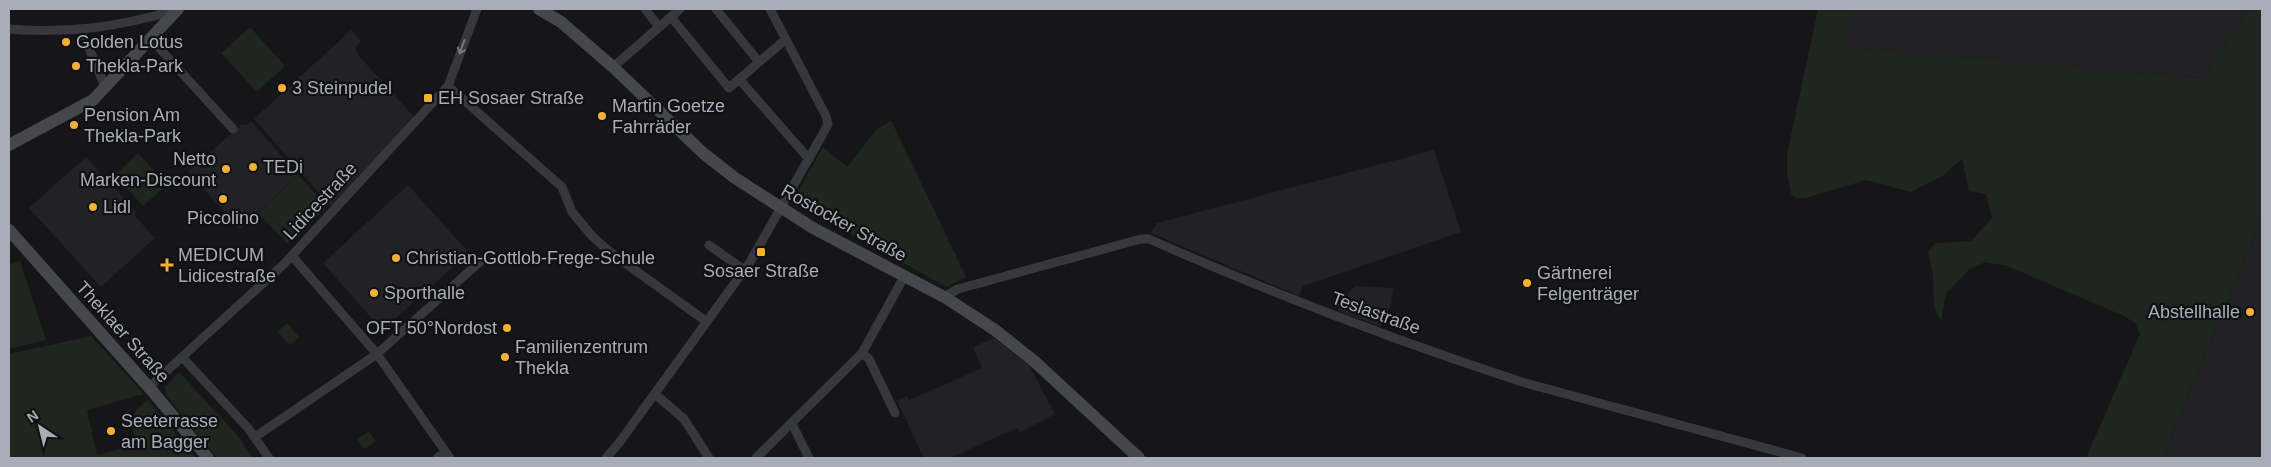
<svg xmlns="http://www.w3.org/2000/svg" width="2271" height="467" font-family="Arial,sans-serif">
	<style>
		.built { fill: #222225 }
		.green { fill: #1e261f }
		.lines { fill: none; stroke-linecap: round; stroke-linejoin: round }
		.minor { stroke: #37383d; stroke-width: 9 }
		.secondary { stroke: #45474d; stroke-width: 12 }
		.oneway { stroke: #757881 }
		.poi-dot { fill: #f2b134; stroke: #111113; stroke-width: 2 }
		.labels { text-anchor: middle; stroke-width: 4.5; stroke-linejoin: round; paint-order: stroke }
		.poi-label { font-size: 18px; fill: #a8adb8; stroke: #111113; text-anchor: start }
		.street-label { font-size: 18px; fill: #a8adb8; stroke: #111113 }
	</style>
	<rect width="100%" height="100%" fill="#161618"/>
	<path class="built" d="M1854,9H2250L2203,78L1841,46Z
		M351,30L361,41L356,47L358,55L417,120L334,210L254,119Z
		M251,121L298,175L240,229L188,172L241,125H246Z
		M1434,150L1461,232L1303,286L1299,296L1151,233L1157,223Z
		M86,157L136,212L134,215L155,238L101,287L29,208Z
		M408,185L469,253L382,330L323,263Z
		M2262,217V458H2162Z
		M1355,286L1393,288L1391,305L1381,327L1338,311L1343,299Z
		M994,338L1029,365L1055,414L1020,432L1017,428L950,458H924L897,401L907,396L909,400L982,368L973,347Z"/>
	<path class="green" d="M1818,9H1854L1842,46L2203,78L2250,9H2262V217L2162,458H2086L2140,334L2135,323L2124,316L2007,266L1985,262L1969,270L1946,293L1941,321L1934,307L1933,275L1928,251L1936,243L1971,241L1992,218L1986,194L1969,191L1962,159L1944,175L1911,192L1866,180L1806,198H1797L1791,194L1787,173V154Z
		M250,27L285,66L257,92L221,53Z
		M891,120L966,277L947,287L792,202L823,147L847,167L876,130Z
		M138,153L167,185L143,206L115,175Z
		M298,175L327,206L294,241L292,239L287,243L258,213Z
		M20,261L46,340L9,349V264Z
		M287,323L299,337L290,345L277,332Z
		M91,336L144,394L87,410L97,455L136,445C132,423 126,415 148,400L196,458H9V354Z
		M179,372L238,436L253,458H217L166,395L165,387Z
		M369,431L376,441L364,449L357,439Z"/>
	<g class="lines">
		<path class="minor" d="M645,9L659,27
			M716,9L759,62
			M671,17L729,88L786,39
			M9,29C69,34 118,27 176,10
			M82,31L103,82L108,86
			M151,39L233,129
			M613,67L680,9
			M739,79L809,159
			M448,86L562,187L572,212L592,236L610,252L707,322
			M709,245L744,270
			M292,256L377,354L450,458
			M946,298L949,294L958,289L1141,239H1149C1271,293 1396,341 1522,382L1802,458
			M862,353L869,359L895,413
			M182,357L248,428L269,458
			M149,387L284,264L448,86L477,9
			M655,394L684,419L709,458
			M792,424L809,458
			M255,437L377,354L483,259
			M437,458L446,452
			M606,458L619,443L750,262L825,130L828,124L826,116L770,9
			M756,458L862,353L904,277"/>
		<path class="secondary" d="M539,9L561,22L613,67L703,153L735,178L813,228L946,298L995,330L1034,361L1139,458
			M9,145L93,100L178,9
			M9,230L153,392L208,458"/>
	</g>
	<defs><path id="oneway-shaft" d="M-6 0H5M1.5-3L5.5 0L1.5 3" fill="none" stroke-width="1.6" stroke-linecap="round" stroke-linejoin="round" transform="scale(1.25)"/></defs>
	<use class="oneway" href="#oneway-shaft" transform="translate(462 47) rotate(110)"/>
	<g class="poi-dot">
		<circle cx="66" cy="42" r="5"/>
		<circle cx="76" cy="66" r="5"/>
		<circle cx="282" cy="88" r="5"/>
		<rect x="423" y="93" width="10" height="10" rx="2.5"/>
		<circle cx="602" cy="116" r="5"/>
		<circle cx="74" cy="125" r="5"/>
		<circle cx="253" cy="167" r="5"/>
		<circle cx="226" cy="169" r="5"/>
		<circle cx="223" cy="199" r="5"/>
		<circle cx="93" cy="207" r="5"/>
		<rect x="756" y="247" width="10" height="10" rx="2.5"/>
		<circle cx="396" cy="258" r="5"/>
		<path d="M164.5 257.5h5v5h5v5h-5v5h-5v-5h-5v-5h5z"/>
		<circle cx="1527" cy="283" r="5"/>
		<circle cx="374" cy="293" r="5"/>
		<circle cx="2250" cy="312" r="5"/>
		<circle cx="507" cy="328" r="5"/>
		<circle cx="505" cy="357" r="5"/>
		<circle cx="111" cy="431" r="5"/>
	</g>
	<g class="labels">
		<g class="poi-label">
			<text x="76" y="48">Golden Lotus</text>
			<text x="86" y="72">Thekla-Park</text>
			<text x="292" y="94">3 Steinpudel</text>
			<text x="438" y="104">EH Sosaer Straße</text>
			<text x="612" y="112">Martin Goetze<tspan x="612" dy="21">Fahrräder</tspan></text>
			<text x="84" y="121">Pension Am<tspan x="84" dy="21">Thekla-Park</tspan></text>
			<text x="216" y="165" text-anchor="end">Netto<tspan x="216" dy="21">Marken-Discount</tspan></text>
			<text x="263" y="173">TEDi</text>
			<text x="103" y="213">Lidl</text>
			<text x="223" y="224" text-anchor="middle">Piccolino</text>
			<text x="178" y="261">MEDICUM<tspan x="178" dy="21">Lidicestraße</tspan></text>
			<text x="406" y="264">Christian-Gottlob-Frege-Schule</text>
			<text x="761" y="277" text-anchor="middle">Sosaer Straße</text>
			<text x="1537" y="279">Gärtnerei<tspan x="1537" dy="21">Felgenträger</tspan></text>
			<text x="384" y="299">Sporthalle</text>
			<text x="2240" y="318" text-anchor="end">Abstellhalle</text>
			<text x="497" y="334" text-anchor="end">OFT 50°Nordost</text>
			<text x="515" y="353">Familienzentrum<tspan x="515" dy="21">Thekla</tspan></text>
			<text x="121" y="427">Seeterrasse<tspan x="121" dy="21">am Bagger</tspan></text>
		</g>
		<g class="street-label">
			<text transform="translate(320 201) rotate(-47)" y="6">Lidicestraße</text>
			<text transform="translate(844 223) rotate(29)" y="6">Rostocker Straße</text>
			<text transform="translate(1376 313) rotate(20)" y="6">Teslastraße</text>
			<text transform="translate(123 332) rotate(48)" y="6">Theklaer Straße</text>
		</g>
	</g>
	<rect width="2271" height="467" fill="none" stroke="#a8adb8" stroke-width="20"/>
	<g transform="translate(40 427) rotate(325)" stroke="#111113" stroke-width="4" paint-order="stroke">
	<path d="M0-4L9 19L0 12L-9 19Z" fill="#a8adb8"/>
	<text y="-8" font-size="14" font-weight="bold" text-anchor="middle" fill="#a8adb8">N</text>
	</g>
</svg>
